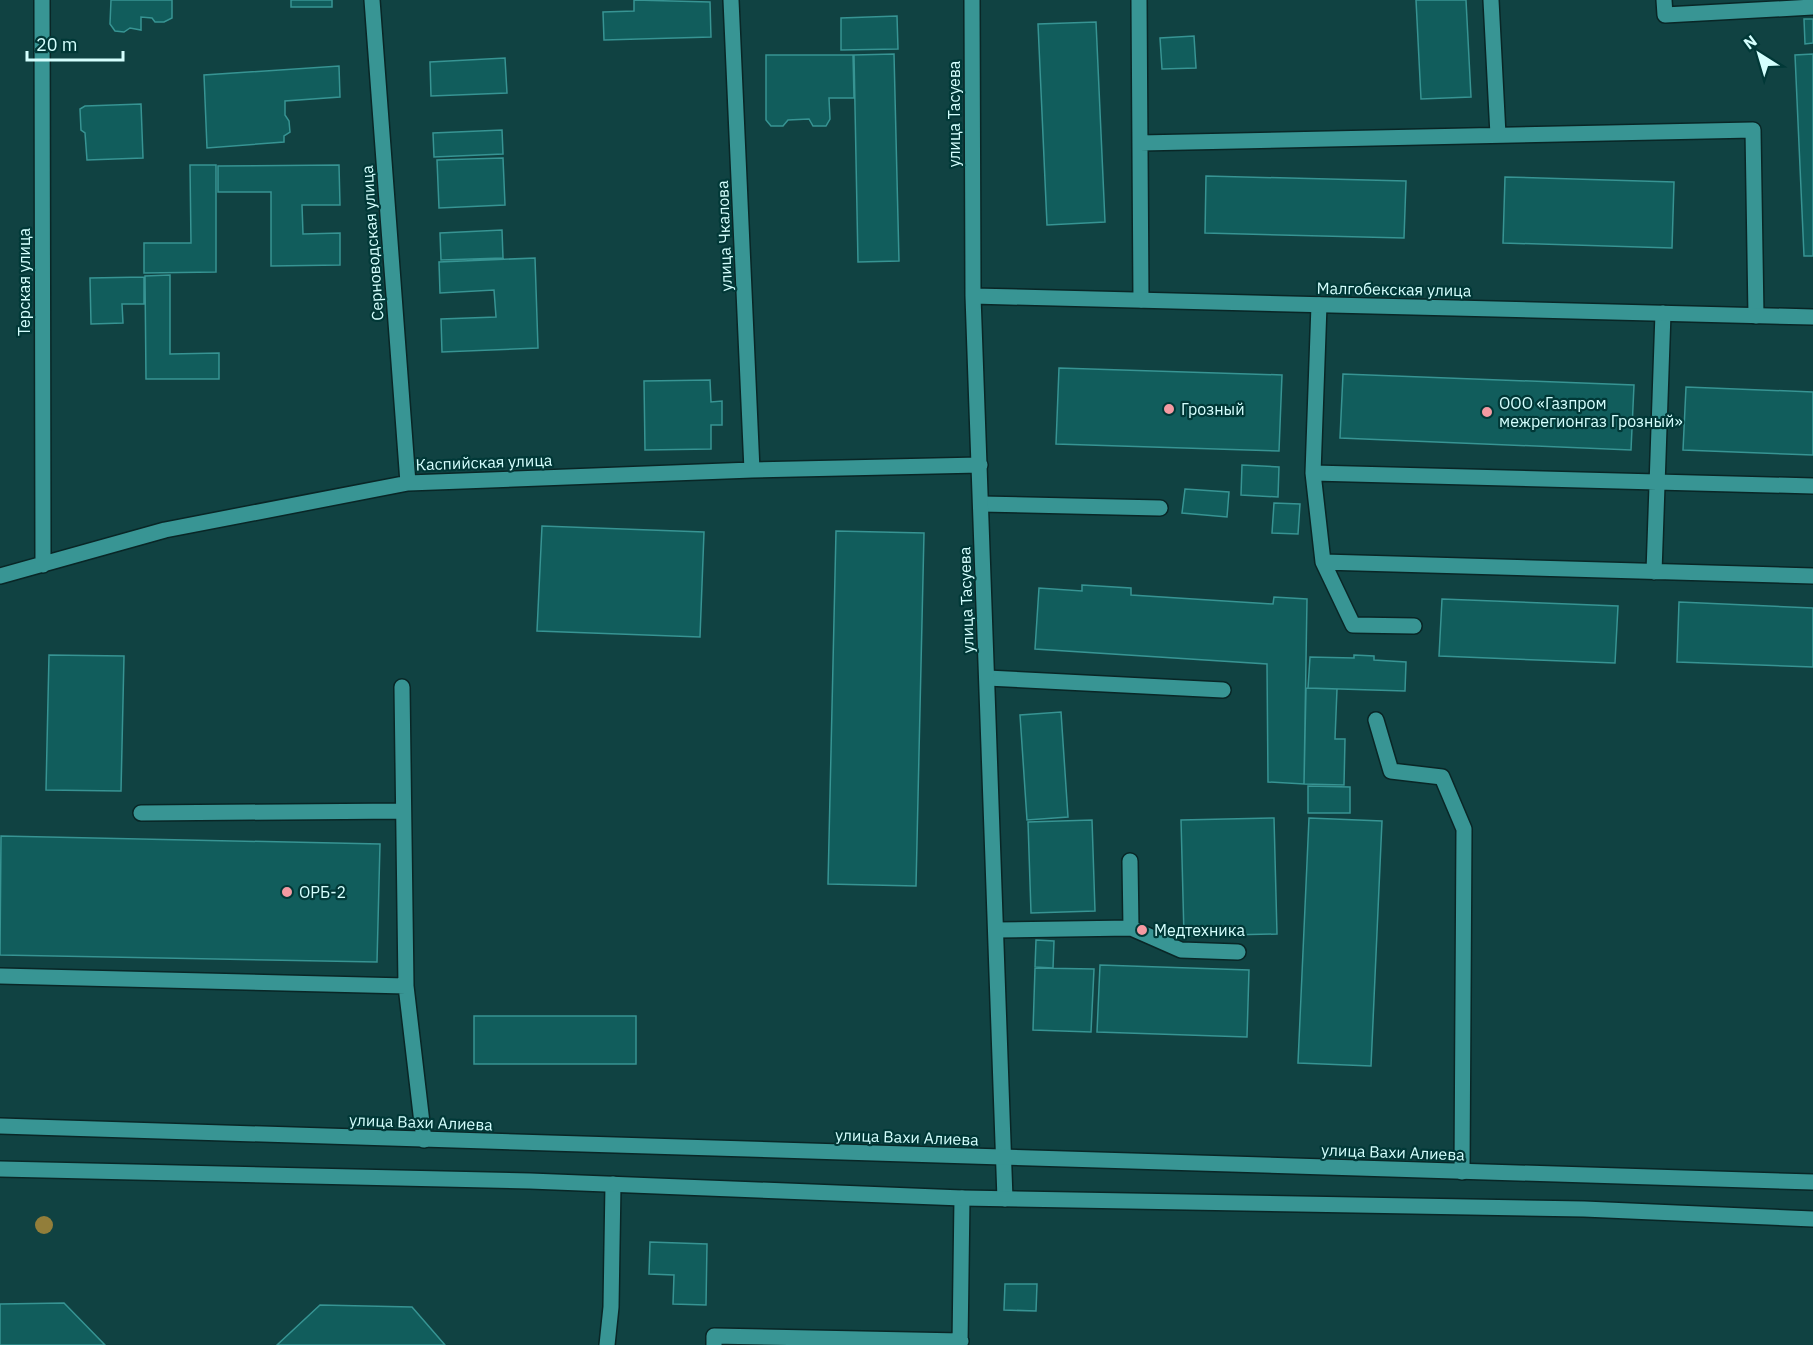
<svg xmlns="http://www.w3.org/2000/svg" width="1813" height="1345" font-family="'IBM Plex Sans',sans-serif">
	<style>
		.building { fill: #115d5c; stroke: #379493; stroke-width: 1.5 }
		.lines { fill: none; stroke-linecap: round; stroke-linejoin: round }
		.service-casing { stroke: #092626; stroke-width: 18 }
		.minor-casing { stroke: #092626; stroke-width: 18 }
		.secondary-casing { stroke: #092626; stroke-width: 18 }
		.service { stroke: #389594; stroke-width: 15 }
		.minor { stroke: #389594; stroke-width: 15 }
		.secondary { stroke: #389594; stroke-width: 15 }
		.tree { fill: #927e3a }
		.poi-dot { fill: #f49aa2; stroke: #013837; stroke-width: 2 }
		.labels { text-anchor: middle; stroke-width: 4.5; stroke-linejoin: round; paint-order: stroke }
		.street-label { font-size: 16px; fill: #d5fffe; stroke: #013837 }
		.poi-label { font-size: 16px; fill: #d5fffe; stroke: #013837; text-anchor: start }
	</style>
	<rect width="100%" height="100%" fill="#104242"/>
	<path class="building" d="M111,0H172V18L164,22H155L152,18L141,17V30L130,28L124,32L115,31L110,24Z
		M291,0H332V7H291Z
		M634,0L710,2L711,37L604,40L603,12L634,11Z
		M1416,0H1466L1471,97L1421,99Z
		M897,16L898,49L841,50V18Z
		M1804,19H1813V43L1805,44Z
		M1096,22L1105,222L1047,225L1038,24Z
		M1194,36L1196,68L1162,69L1160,38Z
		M894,54L899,261L858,262L854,55Z
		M1813,54V256H1804L1795,55Z
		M766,55H853L854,98H829L830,119L826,126H813L809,119L788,120L783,126H771L766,120Z
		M505,58L507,93L431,96L430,62Z
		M339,66L340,97L285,101V115L289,121L290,132L284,136V142L207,148L204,75Z
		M141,104L143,158L87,160L85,133L81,130L80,109L85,106Z
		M502,130L503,154L434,157L433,133Z
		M503,158L505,205L439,208L437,160Z
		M190,165H216V272L144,273V243H191Z
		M339,165L340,205H302L303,234L340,233V265L271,266V192H218V166Z
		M1206,176L1406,181L1404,238L1205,233Z
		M1505,177L1674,182L1672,248L1503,243Z
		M502,230L503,258L441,260L440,233Z
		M535,258L538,348L442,352L441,319L496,317L494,290L440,293L439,262Z
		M170,275V354L219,353V379H146L145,276Z
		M144,277V304H122L123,323L91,324L90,278Z
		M1059,368L1282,375L1279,451L1056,444Z
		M1343,374L1634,385L1631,450L1340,438Z
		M710,380L711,402L722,401V425H711V449L645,450L644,381Z
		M1686,387L1813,392V455L1683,450Z
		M1242,465L1279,467L1278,497L1241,495Z
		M1185,489L1229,492L1227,517L1182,513Z
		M1274,503L1300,504L1298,534L1272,533Z
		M542,526L704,532L700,637L537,631Z
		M836,531L924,533L916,886L828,884Z
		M1082,585L1131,588V595L1273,604L1274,597L1307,599L1304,784L1268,782L1267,664L1035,649L1039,588L1082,591Z
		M1442,599L1618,606L1615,663L1439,656Z
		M1679,602L1813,608V667L1677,662Z
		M49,655L124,656L121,791L46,790Z
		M1354,655L1374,656V660L1406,662L1405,691L1308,688L1310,657L1354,658Z
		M1306,688L1337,689L1335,739H1345L1344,785L1304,784Z
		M1061,712L1068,817L1027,820L1020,715Z
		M1308,786L1350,787V813H1308Z
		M1274,818L1277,934L1184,936L1181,820Z
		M1309,818L1382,821L1371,1066L1298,1063Z
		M1092,820L1095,911L1031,913L1028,822Z
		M1,836L380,844L377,962L0,955Z
		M1036,940L1054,941L1053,968L1035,967Z
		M1100,965L1249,970L1247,1037L1097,1032Z
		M1035,968L1094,969L1091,1032L1033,1030Z
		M474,1016H636V1064H474Z
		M650,1242L707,1244L706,1305L673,1304L674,1275L649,1274Z
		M1005,1284H1037L1036,1311L1004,1310Z
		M64,1303L105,1345H0V1304Z
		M320,1305L412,1307L445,1345H277Z"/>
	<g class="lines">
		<g class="service-casing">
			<path id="service" d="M1139,0L1141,300
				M1491,0L1498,135
				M1664,0L1665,15L1813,7
				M1140,143L1753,130L1756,316
				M1319,305L1313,473L1813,486
				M1313,473L1323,562L1353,625L1414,626
				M981,504L1160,508
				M1323,562L1813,576
				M1654,572L1663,313
				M987,678L1223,690
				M402,687L406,986L424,1140
				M1376,720L1391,771L1442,777L1464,829L1462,1172
				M141,813L403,811
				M1130,861L1131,928
				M996,930L1131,928L1181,950L1238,952
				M0,976L406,986
				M607,1345L611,1307L613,1184
				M714,1345V1336L961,1341
				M960,1345L962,1198"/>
		</g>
		<g class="minor-casing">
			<path id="minor" d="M42,0L43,565
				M372,0L408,483
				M731,0L752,470
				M972,0L973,296L1005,1199
				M973,296L1813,317
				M0,576L165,530L408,483L752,470L980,465"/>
		</g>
		<g class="secondary-casing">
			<path id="secondary" d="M0,1126L1813,1182
				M0,1169L530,1181L962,1198L1584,1209L1813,1219"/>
		</g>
		<use href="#service" class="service"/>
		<use href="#minor" class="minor"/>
		<use href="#secondary" class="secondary"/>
	</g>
	<circle class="tree" cx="44" cy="1225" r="9"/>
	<g class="poi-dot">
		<circle cx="1169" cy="409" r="6"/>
		<circle cx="1487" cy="412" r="6"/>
		<circle cx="287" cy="892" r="6"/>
		<circle cx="1142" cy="930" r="6"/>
	</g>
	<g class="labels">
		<g class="street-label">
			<text transform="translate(954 114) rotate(-90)" y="6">улица Тасуева</text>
			<text transform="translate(724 236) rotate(-92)" y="6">улица Чкалова</text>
			<text transform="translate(372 243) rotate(-94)" y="6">Серноводская улица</text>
			<text transform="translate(24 282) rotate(-90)" y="6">Терская улица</text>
			<text transform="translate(1394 289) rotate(1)" y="6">Малгобекская улица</text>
			<text transform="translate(484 462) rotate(-2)" y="6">Каспийская улица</text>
			<text transform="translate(966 600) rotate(-92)" y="6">улица Тасуева</text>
			<text transform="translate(421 1122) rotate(2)" y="6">улица Вахи Алиева</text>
			<text transform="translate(907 1137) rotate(2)" y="6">улица Вахи Алиева</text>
			<text transform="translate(1393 1152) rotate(2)" y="6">улица Вахи Алиева</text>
		</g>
		<g class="poi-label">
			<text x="1499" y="409">ООО «Газпром<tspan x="1499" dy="18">межрегионгаз Грозный»</tspan></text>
			<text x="1181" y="415">Грозный</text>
			<text x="299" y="898">ОРБ-2</text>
			<text x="1154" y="936">Медтехника</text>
		</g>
	</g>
	<g transform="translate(1759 54) rotate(323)" stroke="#013837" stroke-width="4.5" paint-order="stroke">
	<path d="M0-4.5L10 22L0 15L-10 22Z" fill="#d5fffe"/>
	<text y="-9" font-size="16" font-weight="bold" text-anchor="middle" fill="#d5fffe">N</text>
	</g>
	<path d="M27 51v9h96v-9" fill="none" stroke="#d5fffe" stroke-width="3"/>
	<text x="36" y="51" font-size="18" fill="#d5fffe" stroke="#013837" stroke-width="4.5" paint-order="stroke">20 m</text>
</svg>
